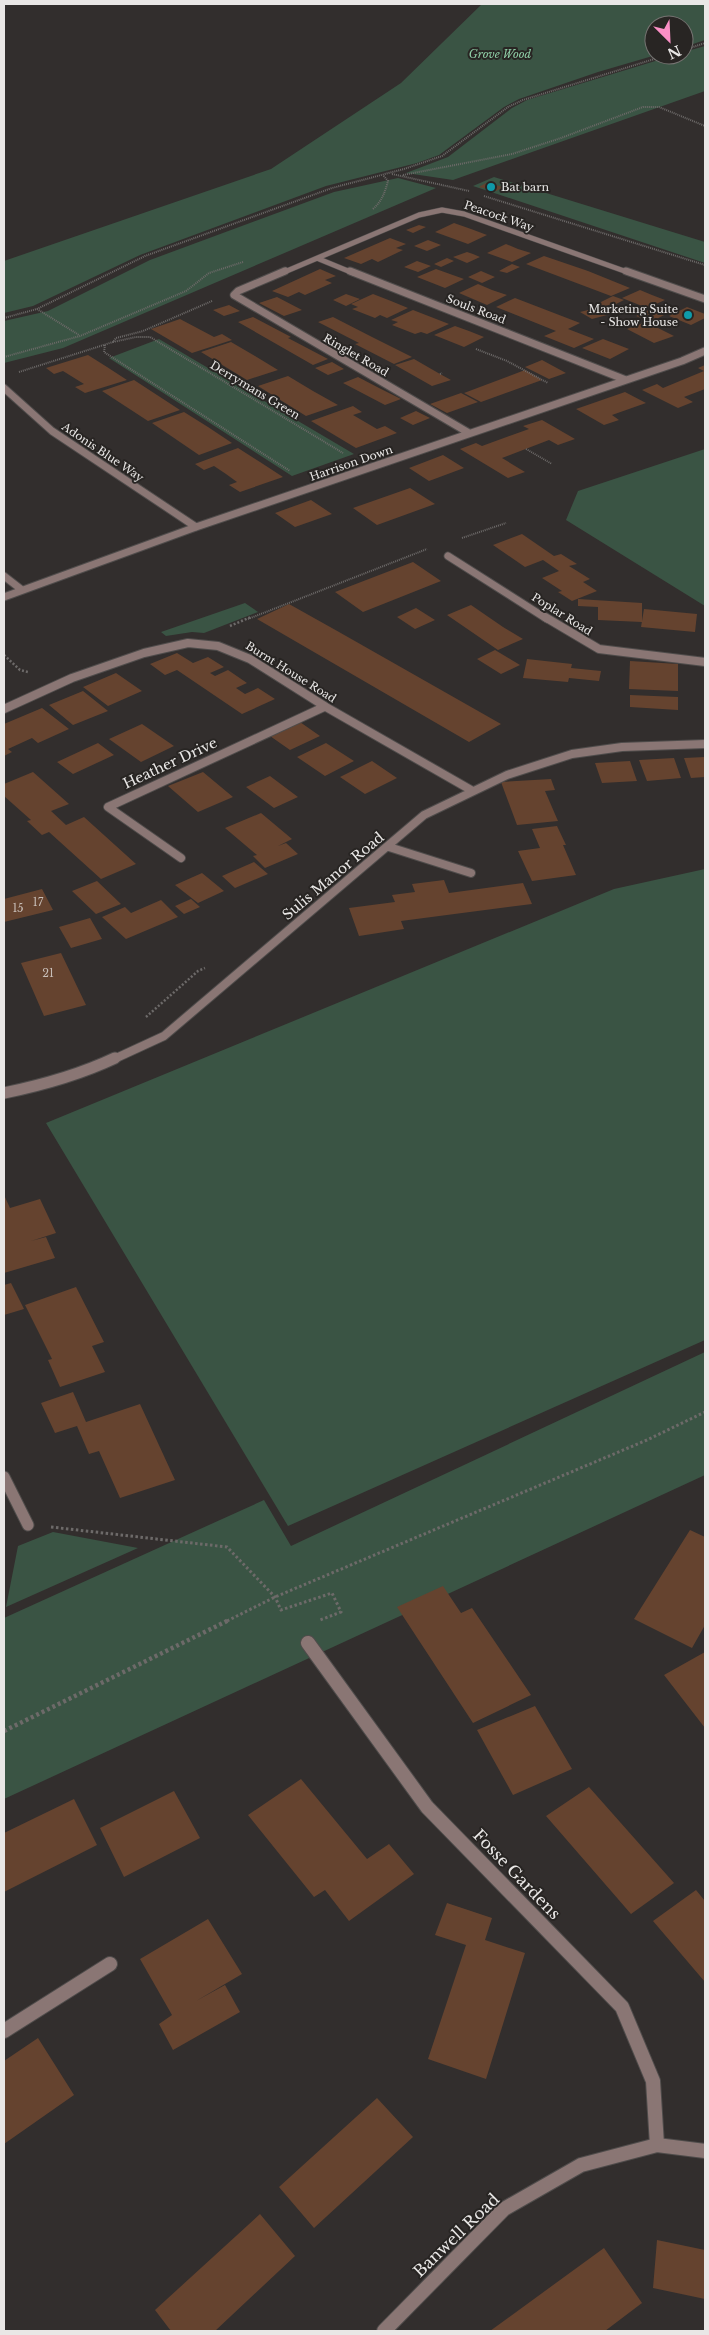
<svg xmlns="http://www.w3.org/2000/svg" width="709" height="2335" font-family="'Libre Baskerville',serif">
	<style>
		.green { fill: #3a5444 }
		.building { fill: #65432f }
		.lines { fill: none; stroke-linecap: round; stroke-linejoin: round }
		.street-far4-casing { stroke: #4f4c4b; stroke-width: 6 }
		.street-far3-casing { stroke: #4f4c4b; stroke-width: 9 }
		.street-far2-casing { stroke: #4f4c4b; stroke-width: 10 }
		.street-far1-casing { stroke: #4f4c4b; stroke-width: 13 }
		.street-casing { stroke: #4f4c4b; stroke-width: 16 }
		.path-far3 { stroke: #6d6a69; stroke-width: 2; stroke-dasharray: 1 1; stroke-linecap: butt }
		.path-far2 { stroke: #6d6a69; stroke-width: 2.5; stroke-dasharray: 2 2; stroke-linecap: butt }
		.path-far1 { stroke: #6d6a69; stroke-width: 3; stroke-dasharray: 2.5 2.5; stroke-linecap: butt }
		.path { stroke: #6d6a69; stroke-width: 4.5; stroke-dasharray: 3 3; stroke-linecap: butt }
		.street-far4 { stroke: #8a7674; stroke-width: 5 }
		.street-far3 { stroke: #8a7674; stroke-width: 7 }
		.street-far2 { stroke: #8a7674; stroke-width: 8 }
		.street-far1 { stroke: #8a7674; stroke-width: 11 }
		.street { stroke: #8a7674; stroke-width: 14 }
		.culture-dot { fill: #0f9aa8; stroke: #282523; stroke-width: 2 }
		.labels { text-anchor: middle; stroke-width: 4; stroke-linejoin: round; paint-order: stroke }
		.far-park-label { font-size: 11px; font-style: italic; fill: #90d0a8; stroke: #282523 }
		.far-poi-label { font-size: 11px; fill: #e9e7e6; stroke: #282523; text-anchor: start }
		.far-street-label { font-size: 11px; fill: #e9e7e6; stroke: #282523 }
		.number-label { font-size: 11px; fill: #c8beb8 }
		.street-label { font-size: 14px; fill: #e9e7e6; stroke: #282523 }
		.near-street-label { font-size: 16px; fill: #e9e7e6; stroke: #282523 }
	</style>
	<rect width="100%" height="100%" fill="#322e2d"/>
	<path class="green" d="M482,4H705V40L684,47V25H654V55H656L598,72L519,99L504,107L439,155L417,163L326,186L140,255L33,306L4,313V261L271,169L401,83Z
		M705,46V91L453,180L406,173L448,157L512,108L527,100L675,55H684V52Z
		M494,177L705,242V263L473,186Z
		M398,178L436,188L63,348L4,363V321L48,311L150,260L334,192Z
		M159,339L354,454L292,476L109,358Z
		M705,449V606L566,520L578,491Z
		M245,603L258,612L204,633L192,632L166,636L161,632Z
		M705,869V1340L288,1526L46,1123L614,889Z
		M705,1352V1475L4,1799V1618L264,1500L291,1546Z
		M53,1532L138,1548L6,1607L18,1546Z"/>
	<path class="building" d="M486,183L504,187L496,191L479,187Z
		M454,223L471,229L487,235L468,244L435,232Z
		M419,225L426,227L413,233L406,230Z
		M390,238L406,244L396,248L403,250L378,262L372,259L361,264L344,258Z
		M428,240L441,245L427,251L414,246Z
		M506,244L518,249L531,253L512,262L487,253Z
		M467,252L473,254L480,257L467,263L453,257Z
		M544,256L588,271L630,288L611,296L526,264Z
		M447,258L454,261L441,267L434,264Z
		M417,261L431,266L418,272L404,267Z
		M512,264L520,267L507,273L499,271Z
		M320,269L336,276L325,280L332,283L305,295L299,292L288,297L272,291Z
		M436,269L464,279L445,288L417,277Z
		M481,271L495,277L482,283L468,277Z
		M478,284L492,290L507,295L487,305L459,293Z
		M640,290L652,295L665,300L647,308L622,298Z
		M346,294L360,299L346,306L333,300Z
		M373,294L391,301L408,308L387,318L380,315L375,318L352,309L358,307L351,304Z
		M613,296L624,300L608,308L597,304Z
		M277,297L302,310L284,316L259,303Z
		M515,298L580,323L568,329L594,339L574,348L544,336L556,331L496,307Z
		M229,305L240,311L224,316L213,310Z
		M687,307L705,314V318L691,325L669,316Z
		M596,308L607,315L592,319L580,312Z
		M413,310L449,324L427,334L421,332L415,334L392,325L398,322L391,320Z
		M649,310L657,313L664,315L651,322L636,316Z
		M253,317L291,337L288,338L328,359L313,365L238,322Z
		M333,317L372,337L412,357L394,364L355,344L359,343L318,322Z
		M180,319L214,337L222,334L232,340L192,353L151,329Z
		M646,322L674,336L654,343L627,329Z
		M455,326L469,331L484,337L464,347L434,335Z
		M603,339L629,349L610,359L582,348Z
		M231,342L255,356L278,370L247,380L201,352Z
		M88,355L107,367L127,380L85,393L75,387L84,384L63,371L54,374L46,368Z
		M414,359L440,374L451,380L432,386L395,365Z
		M542,360L566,373L549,379L525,367Z
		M332,362L344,369L328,375L315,368Z
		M705,365V389L684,397L693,402L678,408L642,390L657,384L663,388L704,371L698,368Z
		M525,370L542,380L481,402L464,393Z
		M288,376L313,391L338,405L306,416L258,386Z
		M358,377L379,388L401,399L385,405L343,383Z
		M134,380L180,410L148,421L102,391Z
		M625,392L646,403L612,415L619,420L604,425L576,409Z
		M461,393L478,402L447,413L430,404Z
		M353,406L362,412L353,415L377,429L385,426L397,433L356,448L311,421Z
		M416,411L430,418L413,425L400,418Z
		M184,412L208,427L232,443L199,455L152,423Z
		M542,420L575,439L558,445L549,440L502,458L525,472L508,478L460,449L476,443L482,446L529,429L523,426Z
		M238,448L260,462L283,477L240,492L229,485L237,482L226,474L214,466L204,470L195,464Z
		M443,455L464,468L429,481L409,468Z
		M410,488L435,504L377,525L353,508Z
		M311,500L332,514L295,527L275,513Z
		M522,534L554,556L561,554L577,564L569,566L590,579L583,582L597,591L572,601L558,592L562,591L542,578L559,571L543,560L525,567L493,545Z
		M413,562L441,581L363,612L335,592Z
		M578,599L642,603V622L598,620V607L578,606Z
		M289,604L339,632L501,724L469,742L257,619Z
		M471,605L503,627L523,639L498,650L447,615Z
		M416,608L435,620L415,629L397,617Z
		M644,609L697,614L695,632L641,627Z
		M495,650L520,665L501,674L477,659Z
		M177,653L193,663L208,657L224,667L210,673L215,676L228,670L247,683L236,688L245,694L258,688L275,699L242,714L177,670L165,675L150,664Z
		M527,659L572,664L571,668L601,671L599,681L569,678L568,682L523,678Z
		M630,661L678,664V691L629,689Z
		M116,673L142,691L108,706L83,687Z
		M83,691L108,711L73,725L49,705Z
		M630,695L678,697V710L630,707Z
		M42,708L69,729L38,743L32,738L8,749L12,752L4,756V724Z
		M300,722L320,736L290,750L270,736Z
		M142,724L174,746L141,762L109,739Z
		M98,743L114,755L73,774L57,762Z
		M326,743L354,761L325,776L297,757Z
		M705,757V777L691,778L684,758Z
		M674,758L681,778L647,781L639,760Z
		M372,761L397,778L365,794L340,777Z
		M630,761L637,781L602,783L595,763Z
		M33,772L69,804L51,811L66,825L84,817L136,864L101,879L49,832L42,835L27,821L31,820L4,796V784Z
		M203,772L233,797L198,812L168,786Z
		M270,776L298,797L274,808L246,787Z
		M551,779L555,790L545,791L558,821L517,825L501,782Z
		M261,813L292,839L278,846L286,843L298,854L265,868L253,856L257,855L225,828Z
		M557,826L566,845H563L576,875L532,881L518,851L540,848L532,829Z
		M254,862L268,874L235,888L222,876Z
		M202,873L224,891L198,903L175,885Z
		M444,880L449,893L523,883L532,904L401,921L404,929L359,936L349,908L395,902L392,895L415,892L412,884Z
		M97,881L121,904L96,914L72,891Z
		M42,889L53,910L4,922V899Z
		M191,899L200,907L184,914L175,906Z
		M161,900L178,917L126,939L102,917L125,907L131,913Z
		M90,918L102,939L71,948L59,927Z
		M61,953L86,1005L44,1016L21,963Z
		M4,1195L10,1208L40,1199L56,1233L31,1241L46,1237L55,1258L4,1273Z
		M11,1283L24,1309L4,1315V1285Z
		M76,1287L104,1342L92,1346L105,1372L60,1387L48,1360L52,1359L25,1305Z
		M73,1392L86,1422L140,1404L175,1480L120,1498L99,1451L89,1454L77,1426L55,1433L41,1403Z
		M690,1530L705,1537V1625L692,1648L634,1619Z
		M443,1586L461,1613L472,1608L531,1695L473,1723L397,1607Z
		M705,1652V1728L664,1675Z
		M535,1706L572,1769L513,1795L477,1730Z
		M301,1779L367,1859L389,1844L414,1874L349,1921L325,1890L314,1897L248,1815Z
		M589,1787L674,1883L631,1914L546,1816Z
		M174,1791L200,1838L124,1877L100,1828Z
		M74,1799L97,1845L4,1892V1833Z
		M696,1890L705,1901V1982L653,1921Z
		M447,1903L492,1918L485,1940L525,1953L486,2079L428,2059L466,1945L435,1935Z
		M208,1919L242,1974L196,2001L225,1985L240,2012L173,2050L159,2024L172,2015L140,1959Z
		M38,2038L74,2095L4,2144V2061Z
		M377,2098L413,2137L314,2228L279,2187Z
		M260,2214L295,2256L215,2331H171L155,2310Z
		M657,2240L705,2250V2299L653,2288Z
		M604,2248L642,2303L605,2331H490Z"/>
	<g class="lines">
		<g class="street-far4-casing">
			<path id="street-far4" d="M319,259L353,273
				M282,273L419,215L442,210L464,214L630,273"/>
		</g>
		<g class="street-far3-casing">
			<path id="street-far3" d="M285,271L238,291L234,295L469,433
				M350,271L626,380
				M626,271L705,299
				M4,388L52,431L196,527
				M448,556L547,619
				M4,576L22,590
				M4,597L196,527L682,361L705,351"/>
		</g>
		<g class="street-far2-casing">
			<path id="street-far2" d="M545,617L599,649L705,662
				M4,709L72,678L144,653L188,643L218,646L250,659L326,707L471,790
				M389,847L471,873
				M181,858L108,807L324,707
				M112,1060L164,1036L424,815L507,775L572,754L622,747L705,744"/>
		</g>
		<g class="street-far1-casing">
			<path id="street-far1" d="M4,1093C43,1085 79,1075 115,1058
				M4,1477L28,1525"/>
		</g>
		<g class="street-casing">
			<path id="street" d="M308,1643L427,1807L622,2007L653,2081L657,2145
				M4,2031L110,1964
				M384,2331L504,2209L581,2165L657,2145L705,2151"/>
		</g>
		<path class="path-far3" d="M684,50L705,43
			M392,174L469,191
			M403,175L512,154L561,138L643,107H659L705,126
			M484,196L705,265
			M373,209C382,201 385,192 388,181L383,175
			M212,301L143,331L116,338L113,342L136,337H150L343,453
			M37,309L79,335
			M4,318L37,309L145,256L332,188L404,169L442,156L508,107L523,100L667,55
			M105,345L104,352L290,471
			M476,349L507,361L548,383
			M4,357L80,336L186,291L209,273L243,262
			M19,372L113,342
			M440,374L442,373
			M526,449L552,464
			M462,538L506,523
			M248,619L427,549"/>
		<path class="path-far2" d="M230,626L251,617
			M4,655L20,670L28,672
			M146,1017L198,971L205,968"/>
		<path class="path-far1" d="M51,1527L227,1547L275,1597L281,1610L332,1593L341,1612L320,1620
			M227,1621L275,1597L647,1440L705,1412"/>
		<path class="path" d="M4,1731L229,1620"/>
		<use href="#street-far4" class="street-far4"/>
		<use href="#street-far3" class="street-far3"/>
		<use href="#street-far2" class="street-far2"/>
		<use href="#street-far1" class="street-far1"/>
		<use href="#street" class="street"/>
	</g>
	<g class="culture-dot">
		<circle cx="491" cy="187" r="5"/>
		<circle cx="688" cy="315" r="5"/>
	</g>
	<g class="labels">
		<g class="far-park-label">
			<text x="500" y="58">Grove Wood</text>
		</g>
		<g class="far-poi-label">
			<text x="501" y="191">Bat barn</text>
			<text x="678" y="313" text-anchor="end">Marketing Suite<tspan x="678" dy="13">- Show House</tspan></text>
		</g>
		<g class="far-street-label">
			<text transform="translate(499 216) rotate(19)" y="4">Peacock Way</text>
			<text transform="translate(476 309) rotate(21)" y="4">Souls Road</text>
			<text transform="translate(356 355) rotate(30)" y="4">Ringlet Road</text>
			<text transform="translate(255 390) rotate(31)" y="4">Derrymans Green</text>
			<text transform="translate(103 452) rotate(34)" y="4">Adonis Blue Way</text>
			<text transform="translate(351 463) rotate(-19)" y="4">Harrison Down</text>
			<text transform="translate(562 614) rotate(32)" y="4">Poplar Road</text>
			<text transform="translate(291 672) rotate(32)" y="4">Burnt House Road</text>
		</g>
		<g class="number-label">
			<text x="38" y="906">17</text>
			<text x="18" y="912">15</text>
			<text x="48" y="977">21</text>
		</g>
		<g class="street-label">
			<text transform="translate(170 763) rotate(-25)" y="5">Heather Drive</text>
			<text transform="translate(333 876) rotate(-40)" y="5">Sulis Manor Road</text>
		</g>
		<g class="near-street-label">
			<text transform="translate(517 1874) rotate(46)" y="6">Fosse Gardens</text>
			<text transform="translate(456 2235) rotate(-44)" y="6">Banwell Road</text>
		</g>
	</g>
	<rect width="709" height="2335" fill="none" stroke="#e9e7e6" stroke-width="10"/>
	<g transform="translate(669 40) rotate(156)"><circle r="24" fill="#282523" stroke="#757371"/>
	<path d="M0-4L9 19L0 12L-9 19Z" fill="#fb8fc5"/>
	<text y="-8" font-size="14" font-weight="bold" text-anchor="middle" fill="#e9e7e6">N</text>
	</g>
</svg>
